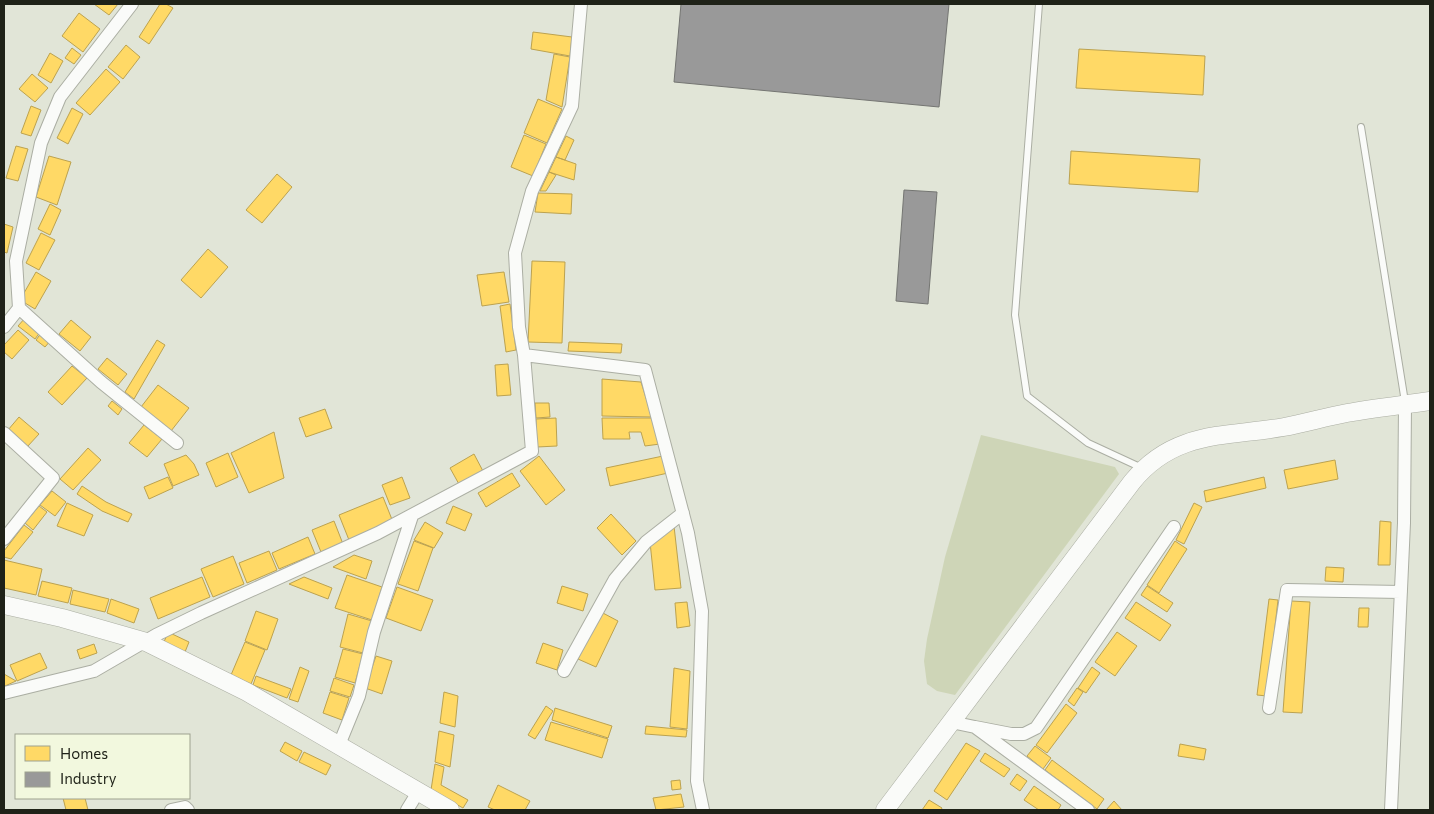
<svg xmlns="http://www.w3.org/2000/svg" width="1434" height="814" font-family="Commissioner,sans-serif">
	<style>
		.green { fill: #ced5b7 }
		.homes { fill: #ffd966; stroke: #bca24f }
		.industry { fill: #999; stroke: #747572 }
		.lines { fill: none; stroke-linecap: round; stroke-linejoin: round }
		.service-casing { stroke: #abaea3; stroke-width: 8 }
		.minor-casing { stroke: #abaea3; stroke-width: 14 }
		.secondary-casing { stroke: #abaea3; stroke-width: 19 }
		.service { stroke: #fafbf9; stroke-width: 6 }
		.minor { stroke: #fafbf9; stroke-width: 12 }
		.secondary { stroke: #fafbf9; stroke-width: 18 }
	</style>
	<rect width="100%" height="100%" fill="#e1e5d7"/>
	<path class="green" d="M981,435L1115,467L1119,474L955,695L937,691L927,684L924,661L927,639L945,557Z"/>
	<path class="homes" d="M94,4H118L109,15Z
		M160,4H166L173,8L149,44L139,37Z
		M79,13L100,29L83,52L62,36Z
		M533,32L572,37L570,56L531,49Z
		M126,45L140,57L123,79L108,67Z
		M72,48L81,55L74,64L65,58Z
		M1079,49L1205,56L1203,95L1076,88Z
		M50,53L63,61L51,83L38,75Z
		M554,54L570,57L562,107L546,100Z
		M106,69L120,82L90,115L76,103Z
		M32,74L48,88L35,102L19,89Z
		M538,99L562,109L547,143L524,133Z
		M31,106L41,110L31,136L21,133Z
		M72,108L83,114L68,144L57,138Z
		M524,135L546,144L533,176L511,167Z
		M566,136L574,140L565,160L556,157Z
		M16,146L28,149L18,181L6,178Z
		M1071,151L1200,159L1198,192L1069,184Z
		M49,156L71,162L57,205L36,197Z
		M556,157L576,164L574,180L549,172Z
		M549,172L556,175L546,191H540Z
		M277,174L292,187L262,223L246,210Z
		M538,193L572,194L571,214L535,212Z
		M50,204L61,210L50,235L38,229Z
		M4,224L13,227L7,253L4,252Z
		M41,233L55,240L39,270L26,263Z
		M208,249L228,267L201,298L181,280Z
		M532,261L565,262L562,343L528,342Z
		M36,272L51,281L35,309L20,300Z
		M504,272L509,302L482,306L477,275Z
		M510,304L516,350L506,352L500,306Z
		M25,318L41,331L35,339L18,326Z
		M71,320L91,337L80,351L59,334Z
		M18,330L29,340L12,359L4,352V345Z
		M42,332L51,340L45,347L36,340Z
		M157,340L165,345L134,399L125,392Z
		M569,342L622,344L621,353L568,351Z
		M107,358L127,374L118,385L98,369Z
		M508,364L511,395L497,396L495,365Z
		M72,366L87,378L62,405L48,392Z
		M602,379L641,382L652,417L602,416Z
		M158,385L189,408L171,431L141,407Z
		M112,401L122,409L118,415L108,406Z
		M535,403H549L550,417L536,418Z
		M325,409L332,428L306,437L299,418Z
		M19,417L39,434L27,447L8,430Z
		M556,418L557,446L537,447L536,419Z
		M602,418H653L660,444L645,446L641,432H629L630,439H603Z
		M144,425L162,439L147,457L129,443Z
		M274,432L284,478L249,493L231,453Z
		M88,448L101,460L73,490L60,479Z
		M228,453L238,477L216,487L206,463Z
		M474,454L484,473L460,486L450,468Z
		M186,455L194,464L199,475L173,486L164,464Z
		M539,456L565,490L546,505L520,471Z
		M663,456L668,473L610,486L606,468Z
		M1335,460L1338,479L1288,489L1284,470Z
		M512,473L520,486L486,507L478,493Z
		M168,477L173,488L149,499L144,487Z
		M402,477L410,498L390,505L382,485Z
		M1264,477L1266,488L1206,502L1204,491Z
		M82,486L106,502L132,514L128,522L102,511L77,494Z
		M52,491L66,502L55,516L40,505Z
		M383,497L393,522L349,540L339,515Z
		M67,503L93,515L84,536L57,526Z
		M1194,503L1202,507L1184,544L1176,540Z
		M39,506L47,512L33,530L25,523Z
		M453,506L472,514L465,531L446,523Z
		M611,514L636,541L622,555L597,528Z
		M334,521L343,544L321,552L312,530Z
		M1380,521L1391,522L1390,565H1378Z
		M425,522L443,533L434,548L414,540Z
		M24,525L33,532L11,559L4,557V551Z
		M674,526L681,588L655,590L650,542Z
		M308,537L315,554L279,569L272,553Z
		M414,541L433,548L418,591L398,584Z
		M1175,541L1187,549L1159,593L1147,585Z
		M269,551L277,570L247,583L239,563Z
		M354,555L372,561L366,579L333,567Z
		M233,556L244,584L213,597L201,569Z
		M4,560L42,569L36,595L4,588Z
		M1326,567L1344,568L1343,582L1325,581Z
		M347,575L382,587L372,620L335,608Z
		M202,577L210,597L158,619L150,598Z
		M304,577L332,588L328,599L289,584Z
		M42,581L72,588L68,603L38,596Z
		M562,586L588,594L583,611L557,603Z
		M1147,586L1173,603L1167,612L1141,595Z
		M397,587L433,600L421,631L386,618Z
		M73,590L109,599L105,612L70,604Z
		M111,599L139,609L134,623L107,613Z
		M1269,599L1278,600L1267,696L1257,695Z
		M1291,601L1310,602L1302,713L1283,712Z
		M687,602L690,626L677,628L675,603Z
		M1136,602L1171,625L1160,641L1125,618Z
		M1359,608H1369L1368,627H1358Z
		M256,611L278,619L267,650L245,641Z
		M601,612L618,621L596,667L578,659Z
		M348,614L372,621L363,653L340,647Z
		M168,632L189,642L185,652L164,642Z
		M1117,632L1137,646L1115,676L1095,662Z
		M245,642L265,650L251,684L231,675Z
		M543,643L563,650L557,670L536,663Z
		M94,644L97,653L80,659L77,650Z
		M343,649L363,654L355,683L335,677Z
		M40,653L47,668L17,681L10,665Z
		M376,656L392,661L382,694L365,688Z
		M300,667L309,671L298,702L289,699Z
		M1092,667L1100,673L1086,693L1078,688Z
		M674,668L690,671L687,729L670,727Z
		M4,674L16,681L5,686L4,685Z
		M256,676L291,689L287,698L253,685Z
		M334,678L354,685L350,697L330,691Z
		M1077,688L1083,692L1074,706L1068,701Z
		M330,692L349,698L342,720L323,713Z
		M444,692L458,696L455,727L440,723Z
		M1066,704L1077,713L1047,753L1036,745Z
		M546,706L553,711L535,739L528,735Z
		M555,708L612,726L608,738L552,720Z
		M551,722L608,739L602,758L545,740Z
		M646,726L687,730L686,737L645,734Z
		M439,731L454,735L450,767L435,762Z
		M285,742L302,751L297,761L280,751Z
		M966,743L980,751L947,800L934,791Z
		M1180,744L1206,749L1204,760L1178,756Z
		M1035,746L1051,758L1043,769L1027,756Z
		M304,752L331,765L326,775L299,762Z
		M985,753L1010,769L1004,777L980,761Z
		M1052,760L1104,799L1097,809L1045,770Z
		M435,764L444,767L441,785L468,800L463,808L431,790Z
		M1017,774L1027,781L1020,791L1010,784Z
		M680,780L681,789L672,790L671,781Z
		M498,785L530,801L525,810H495L488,807Z
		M1034,786L1061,805L1058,810H1039L1024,800Z
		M681,794L684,807L656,810L653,798Z
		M63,798H85L88,810H66Z
		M929,800L942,808L941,810H922Z
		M1114,801L1122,810H1106Z"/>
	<path class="industry" d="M681,4H949L939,107L674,82Z
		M904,190L937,192L928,304L896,301Z"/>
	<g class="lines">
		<g class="service-casing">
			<path id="service" d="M1039,4L1015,315L1027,396L1088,443L1142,468
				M1361,127L1405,402"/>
		</g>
		<g class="minor-casing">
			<path id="minor" d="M19,308L101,382L177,443
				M4,327L19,308L16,261L41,143L60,97L132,4
				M524,355L645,370L688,533L702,611L697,781L703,810
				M4,433L53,478L4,539
				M564,671L615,579L646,542L683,513
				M4,693L94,671L156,635L201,613L378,533L532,451L524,355L519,327L515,253L532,191L572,106L581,4
				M1269,708L1287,590L1401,592
				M951,722L975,727L1088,810
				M975,727L1011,734H1024L1036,728L1174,527
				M339,745L359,696L374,632L412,516
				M171,810L185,807L188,810
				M407,810L418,792
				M1391,810L1404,523L1405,405"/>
		</g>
		<g class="secondary-casing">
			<path id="secondary" d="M4,605L62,618L146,642L247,692L450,810
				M885,810L1132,482C1174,430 1226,437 1284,427C1305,423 1326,417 1347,413C1375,408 1403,405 1430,401"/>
		</g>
		<use href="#service" class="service"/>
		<use href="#minor" class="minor"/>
		<use href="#secondary" class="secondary"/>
	</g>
	<rect width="1434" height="814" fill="none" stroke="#1f2218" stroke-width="10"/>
	<rect x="15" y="734" width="175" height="65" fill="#f2f8de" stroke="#9ea28f"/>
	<rect x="25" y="746" width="25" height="15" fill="#ffd966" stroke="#9ea28f"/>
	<text x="60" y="759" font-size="15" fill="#1f2218">Homes</text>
	<rect x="25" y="772" width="25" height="15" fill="#999999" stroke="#9ea28f"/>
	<text x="60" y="784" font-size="15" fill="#1f2218">Industry</text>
</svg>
